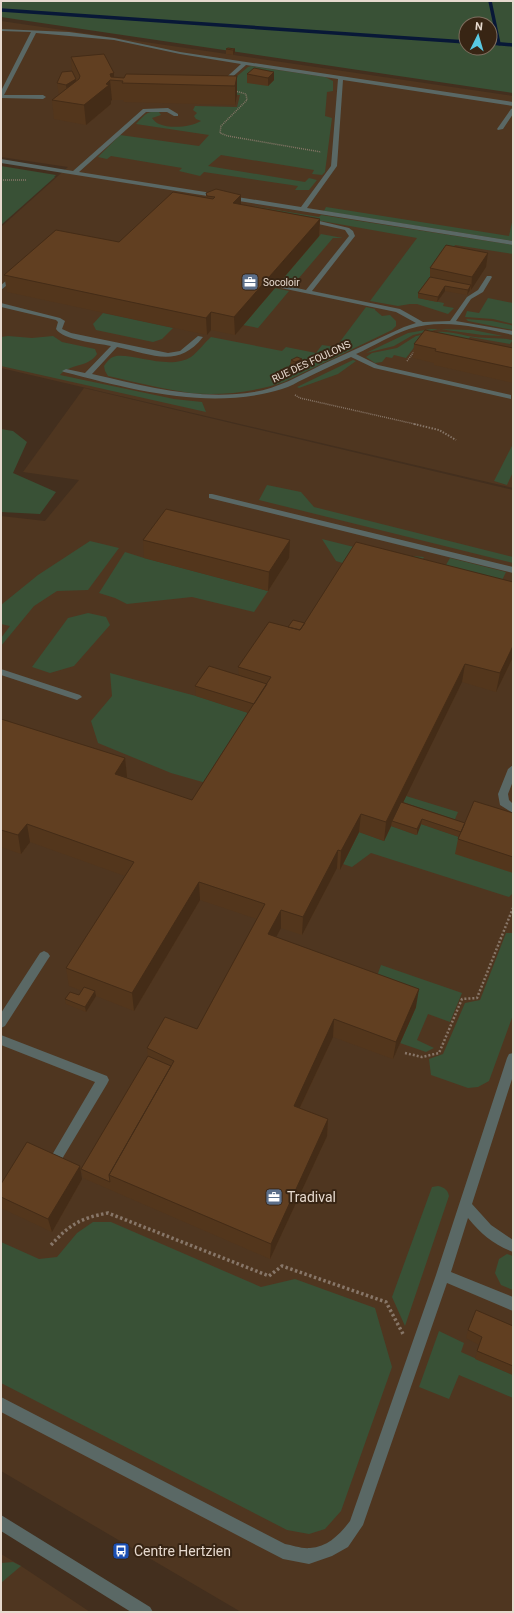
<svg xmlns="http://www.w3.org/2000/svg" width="514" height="1613" font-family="Roboto,sans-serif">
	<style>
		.built { fill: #4f3620 }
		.green { fill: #395136; fill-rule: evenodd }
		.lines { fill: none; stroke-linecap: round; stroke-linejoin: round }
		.stream { stroke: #081837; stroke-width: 3.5 }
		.path-far3 { stroke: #877668; stroke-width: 1.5; stroke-dasharray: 1 1; stroke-linecap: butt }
		.path-far2 { stroke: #877668; stroke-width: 2; stroke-dasharray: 1.5 1.5; stroke-linecap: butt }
		.path-far1 { stroke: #877668; stroke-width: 2.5; stroke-dasharray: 2 2; stroke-linecap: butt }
		.path { stroke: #877668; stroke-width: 3.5; stroke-dasharray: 2.5 2.5; stroke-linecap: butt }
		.minor { fill: #5a6865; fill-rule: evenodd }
		.wall { fill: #53361c }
		.shaded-wall { fill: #442c17 }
		.building { fill: #613f21; stroke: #442c17 }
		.labels { text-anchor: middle; stroke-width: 4; stroke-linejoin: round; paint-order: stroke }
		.far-poi-label { font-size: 10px; fill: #e6d9ce; stroke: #382514; text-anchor: start }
		.far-street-label { font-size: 10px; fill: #e6d9ce; stroke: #382514 }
		.near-poi-label { font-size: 14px; fill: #e6d9ce; stroke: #382514; text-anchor: start }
	</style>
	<rect width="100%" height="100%" fill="#432f1e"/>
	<path class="built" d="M1,21L513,96V488L1,368V227L68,167L1,157Z
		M84,388L513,490V1612H241L1,1471V516L45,521L79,480L23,472Z
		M1,1554L21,1566L90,1612H1Z"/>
	<path class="green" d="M1,1H513V93L1,17ZM466,24H490V48H466Z
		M251,66L325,77L333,81V91L327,92L325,116L332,118L325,172L322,175L312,174L314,170L221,155L208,166L305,182L309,178L317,180L309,190H295L298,186L204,172L200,176L179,171L182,168L111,156L107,159L98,157L120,135L199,146L209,135L136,124C144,116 147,110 159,112L161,115L152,118C154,120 156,123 159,124C171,129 191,127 201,121L196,119L194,116L197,113L193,110L195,106L237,107L240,95L221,94L223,88L248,67Z
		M1,166L56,175L54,177H55L1,225Z
		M252,206L319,217L321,215L513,245V254L455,245L418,298L444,303L443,306L454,308L448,314L417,304H410L398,306L370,301L417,238L260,210H249Z
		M326,207L509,236L513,218V241L324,211Z
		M321,234L343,238H333L293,285L280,282Z
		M275,288L289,291L258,328L243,325Z
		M488,298L513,303V324L493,319L465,317L467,311L479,313Z
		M366,307L375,309V310L382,316L390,315L396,321V326L392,330L284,382C254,392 221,396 190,393C163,389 135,382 108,376L105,371L104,366C106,363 108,360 111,358C125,349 167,372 191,357C198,352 204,343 211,337L282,351L286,347L316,353L322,345L336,347Z
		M103,313L173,328L162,339L153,342L96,330L93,324Z
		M466,319L492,321L511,325L513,326V330L468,321Z
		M431,329L473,330L503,336L482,335L439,329L413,335L394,346L366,353L408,333Z
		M437,332C448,331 458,334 468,336C483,339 498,337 513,340L510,344L470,337L462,349L419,341L406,358L394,355L392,358L386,357L382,362L375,363L366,357L372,353L397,348L416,336Z
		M8,336L32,338L53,336L62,342L95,349L97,354C88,368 70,363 60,375L174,399L202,402L206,412L1,366V337Z
		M353,360L356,361L338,374L299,388L297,387Z
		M1,429L13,431L27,442L13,473L56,492L40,514L1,512Z
		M513,444V472L507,485L494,481Z
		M267,485L301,492L314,507L513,557V563L259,500Z
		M322,539L378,553L424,557L414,576L352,566L336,561Z
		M90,541L119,548L88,590L57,591L34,606L1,646V638L10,626L1,624V605L38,575Z
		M125,552L144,558L268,591L254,612L192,597L127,604L115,598L99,593Z
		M450,558L506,572L494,597L436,582Z
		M88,613L106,617L110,625L74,666L50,673L32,667L68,618Z
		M110,673L196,696L258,716L213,785L171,773L98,743L91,721L112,696Z
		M406,796L458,812L453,824L401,807Z
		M421,824L462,838L513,873V893L509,897L371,853L352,867L343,864L359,832L384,841L391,826L416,835Z
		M506,933H513V1015L489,1081L478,1087L468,1088L431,1075L429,1059L443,1054L465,1003L480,1000Z
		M381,965L462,993L450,1022L428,1014L417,1040L434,1048L426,1052L400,1043L416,1007L372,990Z
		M438,1186C444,1187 448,1190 449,1196L405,1326L392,1297L432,1187Z
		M93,1222H111L261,1287L295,1279L375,1308L392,1367L341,1511L325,1529L309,1534L287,1530L1,1383V1242L39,1259L57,1257L77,1233Z
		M507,1254L513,1256V1290L501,1285L495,1273L499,1259Z
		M439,1331L464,1343L461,1352L513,1375V1398L459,1375L449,1399L419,1387Z
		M13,1562L21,1566L1,1583V1563Z"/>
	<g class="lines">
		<path class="stream" d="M490,1L499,44
			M1,10L466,42
			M490,43L513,45"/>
		<path class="path-far3" d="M235,91L246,94L247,100L221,126L220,133L228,136L321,152
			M1,180H26
			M407,361L416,349
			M295,395L300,398L419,425"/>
		<path class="path-far2" d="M414,424L439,430L456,440"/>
		<path class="path-far1" d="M405,1053L422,1057L439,1053L462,999L477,998L513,908"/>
		<path class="path" d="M51,1245C70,1224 81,1218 108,1213L269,1276L282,1266L386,1302L403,1334"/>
		<path class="minor" d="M1,29L69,32L114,38L180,52L513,102V106L343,80L337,166L307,208L513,241V245L1,163V159L73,171L143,109L168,108L178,114V116H174L167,112H146L79,172L301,207L331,166L338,79L246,65L221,87L218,85L219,84L241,64L180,54L114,40L36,33L4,95H43L46,97L43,99L1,98V91L31,32L1,31Z
			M513,108V114L503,129L498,130L497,129L511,109Z
			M307,218L349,228L353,231L355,236L312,291L400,309L423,322L450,321L467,297L478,290L487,276H491L492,277L483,292L471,299L456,321L513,331V335C480,328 443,318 409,329C391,335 374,346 356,354L378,365L511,395V399L374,368L351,357C335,364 320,371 304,379C297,382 290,387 282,389C210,411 134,390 64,372L62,371L66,369L85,373L111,346C97,343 63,340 56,329L58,322L56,320L1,307V303L60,318L65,321L62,329L71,333L168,353L180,351L198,336L203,337C178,369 151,354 117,347L92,374C145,386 199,401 254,392C278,388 299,376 321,365C349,352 376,340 404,327L416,323L396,312L281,288V286L283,285L306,290L349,236L345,230L305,221V219Z
			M13,275L18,276L1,290V285Z
			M209,494H212L513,567V573L209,498Z
			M1,669L80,695L82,697L77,700L1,675Z
			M513,765V781L508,794L509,800L513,804V813L500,805L498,794L508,769Z
			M44,951L48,953L50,956L48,959L5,1026L1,1028V1013L40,953Z
			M1,1035L107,1076L109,1080L107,1084L62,1159L58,1161L54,1159L52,1155L95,1082L1,1045Z
			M513,1053V1076L472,1204L491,1225L513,1240V1252C494,1245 481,1234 468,1218L451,1272L513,1297V1311L447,1283L363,1525L348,1547L332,1556L309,1564L283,1559L1,1412V1397L285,1544C292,1545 302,1549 310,1548C328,1547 340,1534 350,1521L436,1275L507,1058L509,1054Z
			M1,1515L150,1607L153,1612H131L1,1531Z"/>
	</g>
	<path class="wall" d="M226,49H235V53L233,55L226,54Z
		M71,57L114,73V77L237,76V95L235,105L124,102L123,100H112L111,101V104L86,125L54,119L52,100L59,95L57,83L72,71Z
		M274,72V80L268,86L247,83V74Z
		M206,193L241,195V204L320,219L319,236L235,335L211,330L207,335L7,292L4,275L119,242L206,198Z
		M488,253L486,267L467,295L445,291L437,302L418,298V293L430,277V268Z
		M414,344L513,348V383L434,365V363L413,358Z
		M302,359L301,364L295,367L290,365L291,360Z
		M143,540H290L289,558L268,591L144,558Z
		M513,582V657L496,692L462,682L403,802L465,823L513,813V873L455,854L458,839L459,837L421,824L417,835L391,826L384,841L359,832L340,870L337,868L302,935L281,928L276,937L416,1007L393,1059L333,1037L300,1108L328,1119L327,1136L270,1259L83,1178L81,1169L148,1056L147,1048L197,1029L257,919L200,900L134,1011L96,996L86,1012L66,1004L65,999L79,995L82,991L69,986L66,968L125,876L30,842L21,854L1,847V719L125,758L127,777V778L192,800L248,713L196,696L195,686L239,675L238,667L288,627Z
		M82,1179L52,1232L1,1208V1184Z
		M513,1322V1375L475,1359L479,1345L466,1338L468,1330L512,1326Z"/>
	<path class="shaded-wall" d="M235,49V53L233,55V50Z
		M274,72V80L268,86V78Z
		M114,73V80H110L112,100L111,101V104L86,125L84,105L106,84L110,74Z
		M237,76V95L235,105V86Z
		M76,79L77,98L68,102L66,85Z
		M241,195V212L233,203Z
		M320,219L319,236L235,335L234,317Z
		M488,253L486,267L471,290L472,277Z
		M471,285L470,290L467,295L468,290Z
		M445,286V291L437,302L438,297Z
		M211,312V330L207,335L206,318Z
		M302,359L301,364L295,367V362Z
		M290,540L289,558L268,591L269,572Z
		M513,646V657L496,692L500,673Z
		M465,664L462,682L394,821H392L391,826L384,841L386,822Z
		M125,758L127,777L117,793L115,774Z
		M361,814L359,832L340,870L341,851Z
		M422,819L421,824L417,835V829Z
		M27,824L30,842L21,854L18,835Z
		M338,850L337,868L302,935L303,917Z
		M199,882L200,900L134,1011L132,993Z
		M281,910V928L268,952V934Z
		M419,989L416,1007L393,1059L396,1042Z
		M95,991L96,996L86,1012L85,1007Z
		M334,1019L333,1037L293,1122L294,1106Z
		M328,1119L327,1136L270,1259L271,1244Z
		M80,1166L82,1179L52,1232L48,1219Z"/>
	<path class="building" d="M228,48L235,49L233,50L226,49Z
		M104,54L114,73L110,74L111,77L124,78L126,74L237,76L235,86L122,83L123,81L110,80L106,84L109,85L84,105L52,100L79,79L80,76L71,57Z
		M254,68L274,72L268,78L247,74Z
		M72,71L76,79L66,85L57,83L62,72Z
		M216,189L241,195L233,203L320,219L234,317L211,312L206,318L4,275L56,230L119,242L173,192L213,199L215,197L207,196L206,193Z
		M446,245L488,253L472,277L430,268Z
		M430,277L471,285L468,290L445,286L438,297L418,293Z
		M425,330L513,348V368L435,351L436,349L414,344Z
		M297,357L302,359L295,362L291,360Z
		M166,509L290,540L269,572L143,540Z
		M356,542L513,582V646L500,673L465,664L386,822L361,814L341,851L338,850L303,917L281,910L268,934L419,989L396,1042L334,1019L294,1106L328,1119L271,1244L109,1175L174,1061L147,1048L165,1017L197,1029L265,904L199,882L132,993L66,968L134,862L27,824L18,835L1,830V719L125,758L115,774L192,800L271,677L238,667L269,622L300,630Z
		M293,620L305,623L300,630L288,627Z
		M209,666L267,684L254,704L195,686Z
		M474,801L513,813V857L458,839Z
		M401,802L465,823L461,832L422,819L417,829L392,821Z
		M84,987L95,991L85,1007L65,999L70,992L79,995Z
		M148,1056L171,1066L109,1175L110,1182L81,1169Z
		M27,1142L80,1166L48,1219L1,1197V1184Z
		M476,1310L513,1326V1366L477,1351L482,1337L468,1330Z"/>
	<defs>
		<g id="office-square" transform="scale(0.9)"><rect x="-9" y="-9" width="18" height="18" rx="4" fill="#5c6f8a" stroke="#382514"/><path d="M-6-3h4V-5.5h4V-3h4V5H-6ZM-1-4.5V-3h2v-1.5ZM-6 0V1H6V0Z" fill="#fff"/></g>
		<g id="bus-square" transform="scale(0.9)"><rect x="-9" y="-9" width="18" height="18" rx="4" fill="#1a4fb4" stroke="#382514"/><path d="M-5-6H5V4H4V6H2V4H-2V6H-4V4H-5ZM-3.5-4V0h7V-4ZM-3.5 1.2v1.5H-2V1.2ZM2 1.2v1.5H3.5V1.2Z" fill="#fff"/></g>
	</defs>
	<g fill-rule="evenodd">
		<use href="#office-square" x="250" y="282"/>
		<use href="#office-square" x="274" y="1197"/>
		<use href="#bus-square" x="121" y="1551"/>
	</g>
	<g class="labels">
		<g class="far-poi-label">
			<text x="263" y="286">Socoloir</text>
		</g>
		<g class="far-street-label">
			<text transform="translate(311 361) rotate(-25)" y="4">RUE DES FOULONS</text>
		</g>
		<g class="near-poi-label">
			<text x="287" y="1202">Tradival</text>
			<text x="134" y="1556">Centre Hertzien</text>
		</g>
	</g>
	<rect width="514" height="1613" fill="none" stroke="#e6d9ce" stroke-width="4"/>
	<g transform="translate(478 36) rotate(5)"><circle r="19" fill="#382514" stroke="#7e6d5e"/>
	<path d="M0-3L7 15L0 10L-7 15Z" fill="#58c9e3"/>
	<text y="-6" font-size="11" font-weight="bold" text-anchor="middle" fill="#e6d9ce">N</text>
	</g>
</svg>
